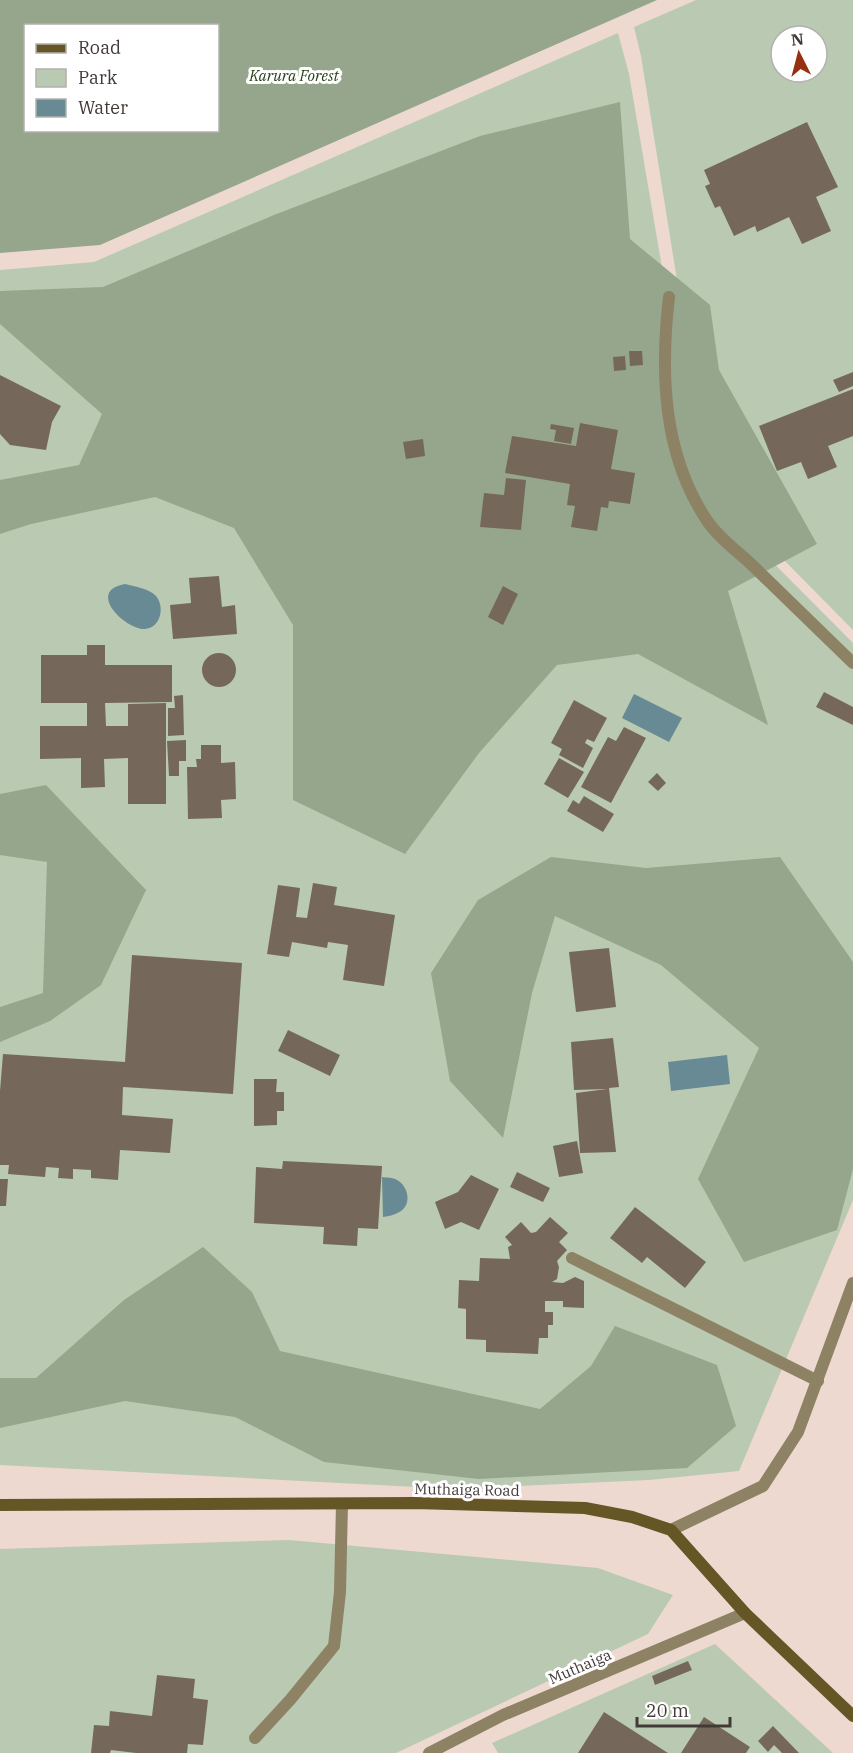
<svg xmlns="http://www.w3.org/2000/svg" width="853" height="1753" font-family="'IBM Plex Serif',serif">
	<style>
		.green { fill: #bac9b1; fill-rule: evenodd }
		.forest { fill: #95a68c; fill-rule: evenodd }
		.water { fill: #678a94 }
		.building { fill: #75685a }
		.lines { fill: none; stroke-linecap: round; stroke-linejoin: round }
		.service { stroke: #8d8263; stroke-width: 12 }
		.minor { stroke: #8d8263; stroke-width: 12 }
		.secondary { stroke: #665626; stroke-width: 12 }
		.labels { text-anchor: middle; stroke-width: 6; stroke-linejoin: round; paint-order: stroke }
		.park-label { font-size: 15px; font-style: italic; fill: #273f15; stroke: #fff }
		.street-label { font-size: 15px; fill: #423a37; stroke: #fff }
	</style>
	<rect width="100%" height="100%" fill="#eed9d0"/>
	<path class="green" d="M696,0H853V630L712,487L686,336L641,56L634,27ZM781,36H817V72H781Z
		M618,33L629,74L697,473L704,493L853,643V1200L739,1471L649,1480L454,1489L0,1465V270L94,262Z
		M289,1540L598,1568L673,1595L648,1634L396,1753H0V1549Z
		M715,1644L833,1753H498L492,1743Z"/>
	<path class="forest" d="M0,0H657L100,245L0,253ZM26,26H218V130H26Z
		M620,102L630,239L710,305L719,370L817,544L728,591L768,725L638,654L557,665L479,753L405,854L293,800V625L234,528L155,497L31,524L0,534V480L79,465L102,414L0,324V291L103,287L274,215L480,136Z
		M46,785L146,890L101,985L50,1021L0,1042V1007L43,993L47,862L0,855V794Z
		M551,857L646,868L780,857L853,962V1169L837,1230L744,1262L698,1179L759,1048L661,965L555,916L532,993L503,1138L450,1081L431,973L478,900Z
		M203,1247L252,1292L280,1351L540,1409L591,1366L615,1326L717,1365L736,1426L687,1468L479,1479L324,1462L235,1417L125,1401L0,1428V1378H36L124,1300Z"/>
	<path class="water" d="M125,584C136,587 148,588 156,596C165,606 161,628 145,629C126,630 85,591 125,584Z
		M634,694L682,718L669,742L622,718Z
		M727,1055L730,1084L671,1091L668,1062Z
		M382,1177C387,1178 392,1177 397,1180C408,1186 412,1203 401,1211C395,1215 389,1216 383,1217Z"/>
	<path class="building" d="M807,122L838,187L816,197L831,231L802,244L789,217L757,232L755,226L734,236L720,206L715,208L705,186L710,184L704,170Z
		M629,351H642L643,365L630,366Z
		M625,356L626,370L614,371L613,357Z
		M853,372V386L839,392L833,380Z
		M0,375L61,406L52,422L46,450L10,445L0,434Z
		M853,389V436L828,446L837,467L808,479L801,462L777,471L759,426Z
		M580,423L618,430L611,469L635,473L630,504L609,501L608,508L601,507L597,531L571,527L575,506L567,505L570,484L505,473L512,436L576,446Z
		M551,424L574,428L571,444L554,441L556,430L550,429Z
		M423,439L425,456L406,459L403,442Z
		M506,478L526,480L521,530L480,527L484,493L504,495Z
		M219,576L222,607L235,605L237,634L173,639L170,605L191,603L189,578Z
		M503,586L518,594L503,625L488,617Z
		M87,645H105V665H172V702L105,703L106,726H128V704L166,703V804H128V758L104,759L105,787L81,788V758L40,759V726H87V703H41V655H87Z
		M202 670a17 17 0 1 1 34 0a17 17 0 1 1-34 0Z
		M824,692L853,707V725L816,707Z
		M183,695L184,735L168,736V708H175L174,696Z
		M574,700L607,718L594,742L587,739L585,743L593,748L583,768L559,755L562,749L551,743Z
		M624,727L646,738L611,803L581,787L608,737L616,741Z
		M186,740V761H179V776H169L167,741Z
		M201,745H221V763L235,762L236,799L221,800L222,818L188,819L187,767H197L196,759H201Z
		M559,758L584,772L568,798L544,784Z
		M657,773L666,783L658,791L648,782Z
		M584,796L614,814L603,832L567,811L573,800L579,804Z
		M313,883L337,887L334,905L395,915L384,986L343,980L348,945L328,942L327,948L292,942L289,957L267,954L278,885L300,888L296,917L307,918Z
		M609,948L616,1007L576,1012L569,952Z
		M132,955L242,963L233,1094L123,1087L122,1115L173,1119L170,1153L120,1150L118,1180L91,1178V1170L73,1169V1179L58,1178L59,1168L46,1167L45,1177L8,1174L9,1165H0V1091L3,1054L125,1062Z
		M288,1030L340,1055L330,1076L278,1051Z
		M613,1038L619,1087L609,1088L616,1152L580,1153L576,1093L607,1089L574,1090L571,1042Z
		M254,1079H277L276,1092H284V1111H277V1125L254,1126Z
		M577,1141L583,1173L559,1177L553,1146Z
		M283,1161L382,1166L378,1229L358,1228L357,1246L323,1244L324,1227L254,1223L256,1167L282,1169Z
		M517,1172L550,1188L543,1202L510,1187Z
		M471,1175L499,1189L479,1230L461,1222L445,1229L435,1202L458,1192Z
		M0,1179H8L6,1206H0Z
		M635,1207L706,1262L685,1288L647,1257L642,1263L610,1238Z
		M550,1217L568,1233L559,1242L567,1250L557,1261L559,1267L557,1279L552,1282L563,1283L575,1277L584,1281V1308L563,1307V1301H545V1312H553V1325H548V1338H539L538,1354L486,1352V1340L466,1339V1309L458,1308L459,1280L479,1281L480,1258L510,1259L508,1247L512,1245L505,1237L521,1222L531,1233L536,1232Z
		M688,1661L692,1670L655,1685L652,1676Z
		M157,1675L195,1679L193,1698L208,1700L203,1745L188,1744L187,1753H136L111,1750L110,1753H91L94,1725L109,1726L110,1711L152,1716Z
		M604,1712L668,1753H578Z
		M704,1717L750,1747L746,1753H681Z
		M773,1726L799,1753H782L774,1745L768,1752L758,1741Z"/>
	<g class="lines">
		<path class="service" d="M572,1258L818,1381
			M255,1738L290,1700L334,1646L340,1592L342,1504"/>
		<path class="minor" d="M669,297C660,374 663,456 708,522C719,538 737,551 751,564C785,597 819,630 853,663
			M671,1530L763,1486L798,1432L853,1283
			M429,1753L503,1715L745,1613"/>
		<path class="secondary" d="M0,1505L415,1503L585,1508L632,1517L671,1530L745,1613L853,1716"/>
	</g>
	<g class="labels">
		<g class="park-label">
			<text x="294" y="81">Karura Forest</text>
		</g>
		<g class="street-label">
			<text transform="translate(467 1490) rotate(1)" y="5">Muthaiga Road</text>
			<text transform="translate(580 1667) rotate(-23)" y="5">Muthaiga</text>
		</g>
	</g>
	<rect x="24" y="24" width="195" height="108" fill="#ffffff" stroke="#b3b0af" stroke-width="1.5"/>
	<rect x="36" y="44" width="30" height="9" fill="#665626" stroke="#b3b0af" stroke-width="1.5"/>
	<text x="78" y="54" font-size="18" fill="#423a37">Road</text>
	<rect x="36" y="69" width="30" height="18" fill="#bac9b1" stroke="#b3b0af" stroke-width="1.5"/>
	<text x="78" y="84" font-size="18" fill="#423a37">Park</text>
	<rect x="36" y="99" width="30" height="18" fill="#678a94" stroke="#b3b0af" stroke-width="1.5"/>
	<text x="78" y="114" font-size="18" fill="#423a37">Water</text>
	<g transform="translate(799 54) rotate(354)"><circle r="28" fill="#ffffff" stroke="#b3b0af" stroke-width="1.5"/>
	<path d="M0-4.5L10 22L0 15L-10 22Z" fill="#972f11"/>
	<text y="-9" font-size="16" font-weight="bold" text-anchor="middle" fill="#423a37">N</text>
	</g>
	<path d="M637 1717v9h93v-9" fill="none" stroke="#423a37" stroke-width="3"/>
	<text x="646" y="1717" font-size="18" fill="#423a37" stroke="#ffffff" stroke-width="4.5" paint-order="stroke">20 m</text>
</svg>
